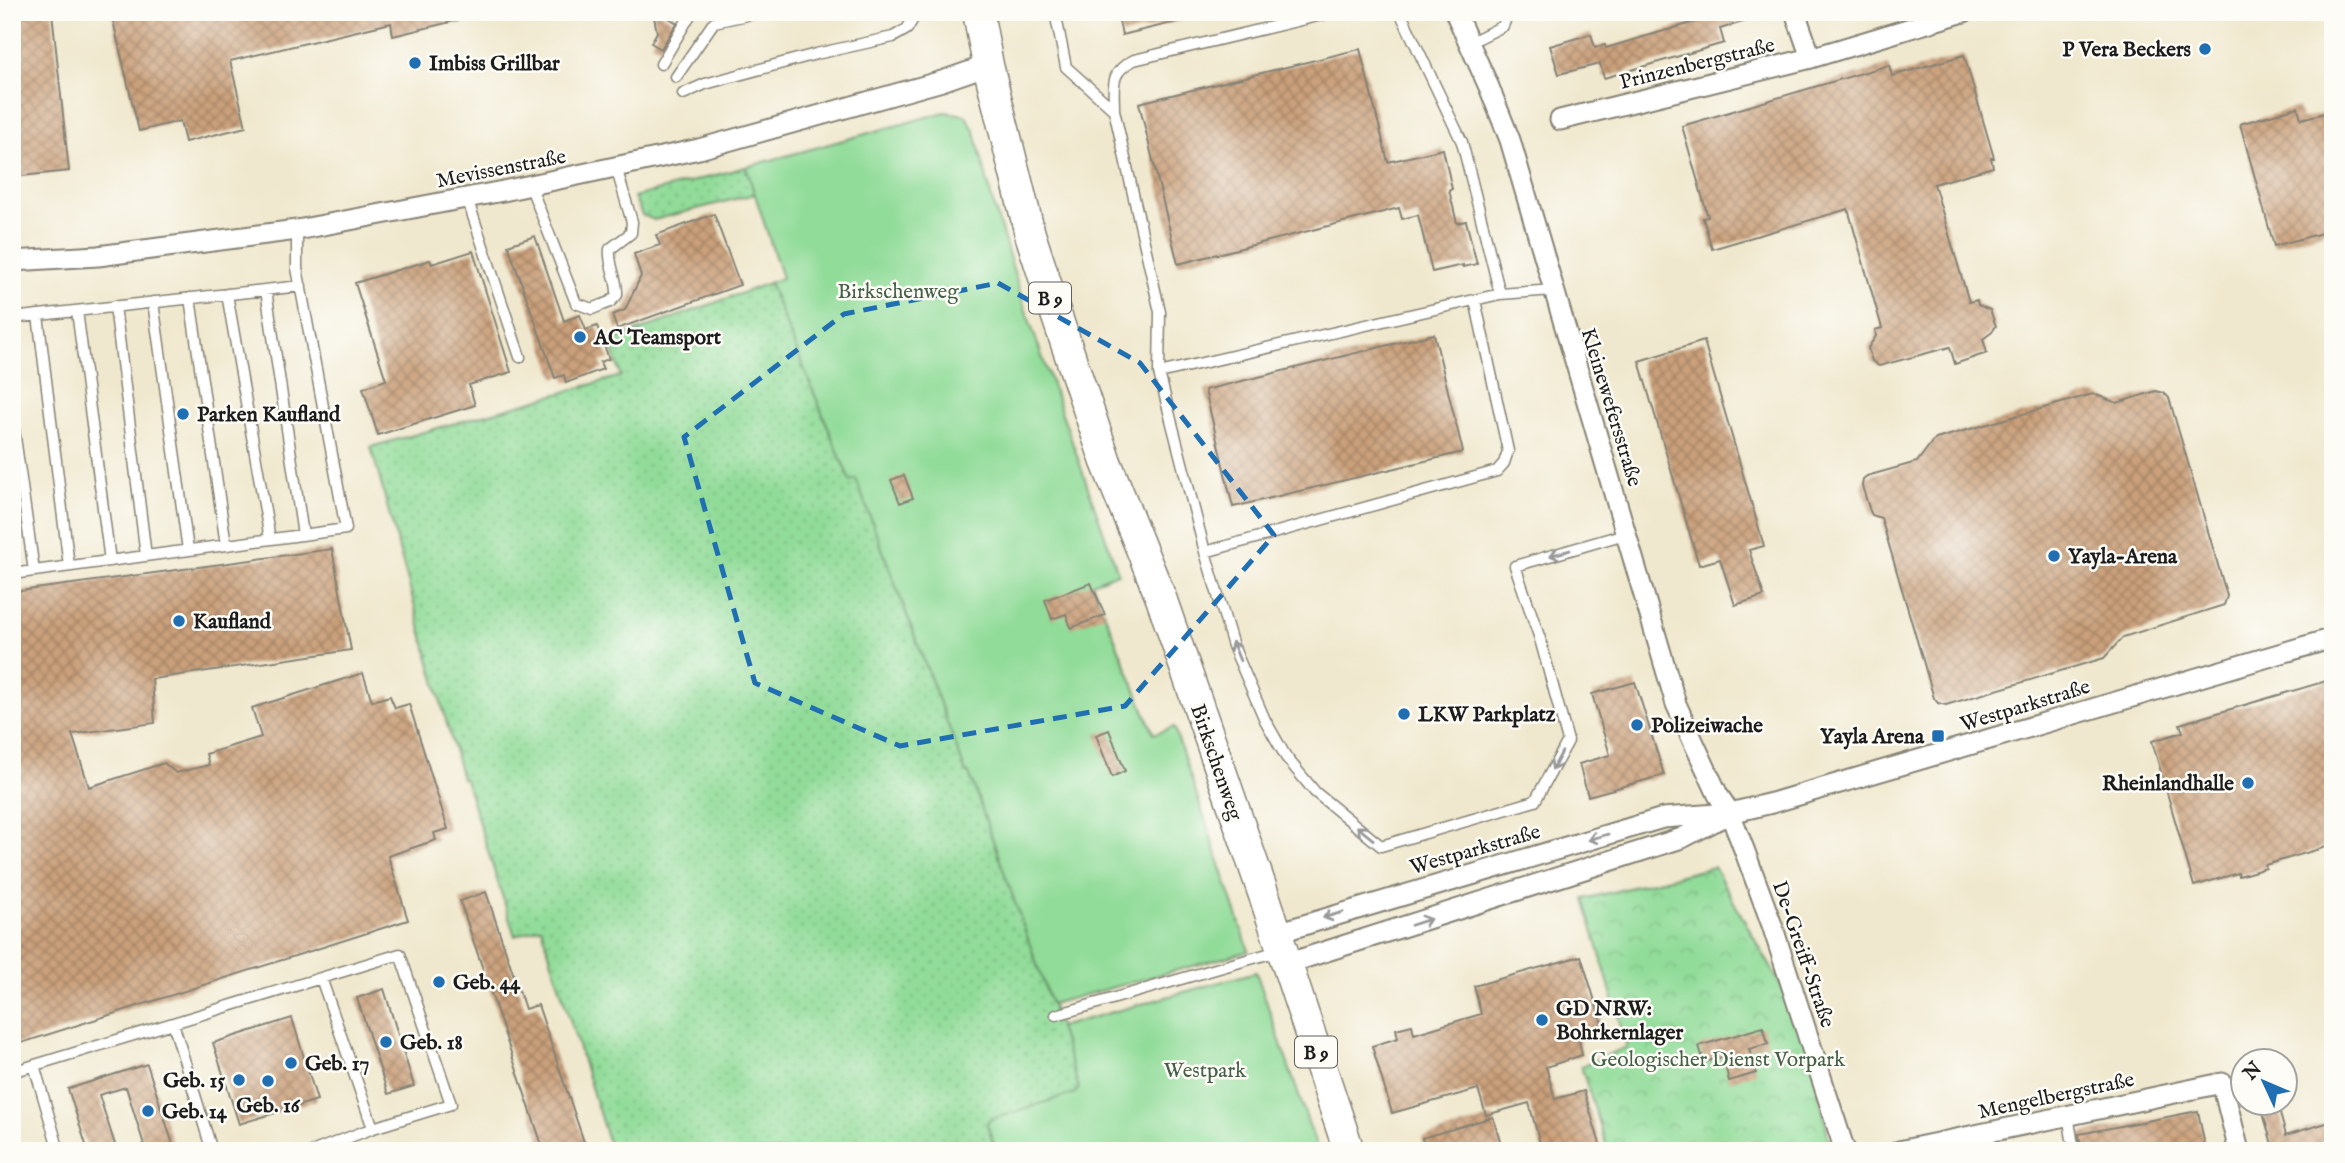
<svg xmlns="http://www.w3.org/2000/svg" width="2345" height="1163" font-family="'IM FELL English',serif">
	<style>
		.grass { fill: url(#grass-dots); stroke: #567c5a; stroke-width: 2 }
		.park { fill: url(#park-crowns); stroke: #567c5a; stroke-width: 2 }
		.garden { fill: #91dc99; stroke: #567c5a; stroke-width: 2 }
		.building { fill: url(#building-cross-hatch) }
		.lines { fill: none; stroke-linecap: round; stroke-linejoin: round }
		.lane-casing { stroke: #868275; stroke-width: 13 }
		.street-casing { stroke: #868275; stroke-width: 23 }
		.primary-casing { stroke: #868275; stroke-width: 33 }
		.lane { stroke: #fff; stroke-width: 10 }
		.street { stroke: #fff; stroke-width: 19 }
		.primary { stroke: #fff; stroke-width: 30 }
		.oneway { stroke: #999 }
		.marked { fill: none; stroke: #1f6fb2; stroke-width: 5; stroke-dasharray: 14 9; stroke-linejoin: round }
		.poi-dot { fill: #1f6fb2; stroke: #fdfcf7; stroke-width: 2.5 }
		.labels { text-anchor: middle; stroke-width: 5; stroke-linejoin: round; paint-order: stroke }
		.shield { fill: #fdfcf7; stroke: #605f5e; stroke-width: 2 }
		.shield-label { font-size: 19px; font-weight: bold; fill: #1c1c1c }
		.poi-label { font-size: 21px; font-weight: bold; fill: #1c1c1c; stroke: #fdfcf7; text-anchor: start }
		.street-label { font-size: 21px; fill: #1c1c1c; stroke: #fdfcf7 }
		.park-label { font-size: 21px; fill: #455f48; stroke: #fdfcf7 }
	</style>
	<defs>
		<pattern id="grass-dots" width="8" height="8" patternUnits="userSpaceOnUse" patternTransform="scale(1.75)"><rect width="8" height="8" fill="#91dc99"/><path d="M2 2h.1M6 6h.1" fill="none" stroke="#7cbc83" stroke-width="1.8" stroke-linecap="round"/></pattern>
		<pattern id="park-crowns" width="20" height="18" patternUnits="userSpaceOnUse" patternTransform="scale(1.75)"><rect width="20" height="18" fill="#91dc99"/><path d="M2 6a3 3 0 1 1 6 0M12 15a3 3 0 1 1 6 0" fill="none" stroke="#7cbc83"/></pattern>
		<pattern id="building-cross-hatch" width="8" height="8" patternUnits="userSpaceOnUse" patternTransform="scale(1.75)"><rect width="8" height="8" fill="#cba17c"/><path d="M0 0l8 8M0 8l8-8" fill="none" stroke="#a48265"/></pattern>
	</defs>
	<rect width="100%" height="100%" fill="#fdfcf7"/>
	<filter id="ink" filterUnits="userSpaceOnUse"><feTurbulence type="fractalNoise" baseFrequency=".0143" numOctaves="2"/><feDisplacementMap in="SourceGraphic" scale="14" xChannelSelector="R" yChannelSelector="G"/><feConvolveMatrix kernelMatrix="1 2 1 2 8 2 1 2 1" color-interpolation-filters="sRGB"/></filter>
	<filter id="wash" filterUnits="userSpaceOnUse"><feTurbulence type="fractalNoise" baseFrequency=".00686" numOctaves="4" result="noise"/><feDisplacementMap in="SourceGraphic" scale="28" xChannelSelector="R" yChannelSelector="G"/><feGaussianBlur stdDeviation="1.57" result="paint"/><feColorMatrix in="noise" values="0 0 0 0 0 0 0 0 0 0 0 0 0 0 0 0 0 1.4 0 .05"/><feComposite in="paint" operator="in"/></filter>
	<g filter="url(#wash)">
		<rect width="100%" height="100%" fill="#f0e8ce"/>
		<path class="grass" d="M746,167L755,194L654,220L642,215L634,197Z
			M769,283L850,480L856,478L966,773L969,772L1035,953L1079,1088L1075,1093L989,1120L987,1124L996,1151H611L541,927L515,936L465,779H462L371,447L621,376L610,341Z"/>
		<path class="park" d="M1714,867L1807,1031L1831,1151H1608L1581,1066L1627,1047L1584,899Z"/>
		<path class="garden" d="M945,112L965,115L975,132L992,200L1024,305L1118,573L1092,583L1154,734L1174,727L1249,951L1051,1004L969,773H966L856,479L850,481L769,283L782,278L746,167Z
			M1256,972L1318,1151H996L987,1124L989,1120L1075,1093L1079,1088L1059,1027Z"/>
		<g id="blocks">
			<path class="building" d="M12,12H52L69,171L12,177Z
				M111,12H467V18L393,36L391,23L230,61L246,127L185,142L180,121L139,131Z
				M653,12H659L677,23L661,49L651,43L657,32Z
				M1117,12H1192L1193,18L1122,35Z
				M1713,12H1762V16L1720,29L1724,43L1604,78L1600,64L1559,74L1550,46L1591,34L1595,47L1605,45L1606,48L1705,19L1704,15Z
				M1360,49L1388,162L1443,149L1452,189L1449,190L1457,223L1466,221L1477,264L1463,267V265L1432,272L1418,215L1402,219L1399,208L1178,264L1139,103Z
				M1964,55L1994,158H1991L1993,167L1934,184L1969,302L1977,300L1978,305L1990,310L1996,326L1992,332L1983,339L1987,353L1955,364L1950,347L1879,366L1872,361L1868,348L1876,336L1875,330L1882,328L1848,209L1712,249L1703,218L1708,217L1682,126L1889,65L1892,76Z
				M2298,107L2301,119L2333,111V230L2274,246L2240,124Z
				M714,214L740,285L617,329L612,315L625,310L641,276L634,254L660,245L656,235Z
				M535,236L564,321L580,315L586,330L597,326L609,359L600,362L603,369L566,383L564,375L555,378L508,245Z
				M473,251L511,372L469,385L475,405L378,435L363,388L386,380L355,283L430,260L432,264Z
				M1434,334L1463,452L1233,507L1205,390Z
				M1704,341L1764,546L1749,550L1764,596L1735,605L1720,559L1699,565L1639,361Z
				M2156,391L2164,393L2169,398L2227,596L2224,605L2123,637L2104,658L1946,705L1938,703L1934,698L1881,518L1872,515L1870,511L1862,486L1863,479L1867,476L1917,462L1932,442L1936,439L2089,395L2094,394L2117,403Z
				M904,475L913,498L900,503L891,480Z
				M332,549L351,650L152,679L155,723L72,734L89,787L164,763L176,773L209,765L206,754L261,737L252,708L363,673L372,701L390,696L395,708L409,704L448,829L434,833L436,840L388,856L408,920L12,1046V592Z
				M1091,583L1105,615L1071,628L1066,614L1052,619L1045,600Z
				M2333,679V845L2265,865L2266,868L2239,876L2238,873L2194,886L2152,741L2183,732L2180,724Z
				M1635,682L1664,775L1588,796L1579,764L1610,755L1592,694Z
				M1109,730L1125,771L1112,777L1096,735Z
				M486,892L525,1009L538,1005L587,1151H544L460,901Z
				M1581,956L1603,1027L1578,1035L1582,1055L1546,1067L1555,1099L1584,1091L1602,1151H1542L1529,1103L1486,1115L1478,1089L1392,1113L1372,1046L1398,1038L1396,1029L1412,1025L1414,1034L1481,1014L1474,986Z
				M384,989L414,1086L388,1094L357,998Z
				M292,1018L317,1100L239,1124L213,1043Z
				M1763,1027L1768,1044L1749,1049L1756,1073L1729,1081L1723,1057L1704,1062L1699,1046Z
				M147,1064L175,1151H146L126,1087L99,1095L117,1151H88L68,1089Z
				M2260,1103H2277L2286,1135L2333,1121V1148L2323,1151H2274Z
				M2198,1111L2206,1151H2081L2079,1134Z
				M1493,1117L1502,1148L1494,1151H1425L1422,1138Z"/>
		</g>
	</g>
	<g filter="url(#ink)">
		<use href="#blocks" fill-opacity="0" stroke="#868275" stroke-width="2"/>
		<g class="lines">
			<g class="lane-casing">
				<path id="lane" d="M1055,12L1066,67L1114,110
					M1400,12L1462,142L1500,294
					M1469,43L1503,26L1505,21L1502,12
					M661,64L692,12
					M676,77L714,22L761,12
					M683,94L705,84L816,54L893,37L907,29L917,12
					M530,185L576,303L592,309L610,302L617,295C618,279 608,265 610,249L631,233L632,222L616,167
					M467,198L520,357
					M266,290L303,535
					M1554,290L1500,294L1159,373L1205,552L1233,646L1265,720L1286,757L1315,792L1381,846L1535,801L1568,741L1540,639L1515,566L1625,534
					M227,294L270,539
					M190,298L226,545
					M153,302L188,550
					M115,306L146,556
					M77,311L110,561
					M38,315L69,566
					M12,318L301,286
					M1159,373L1160,312L1114,110C1114,86 1109,72 1134,60L1334,12
					M12,416L34,571
					M1205,552L1497,471L1504,463L1508,451L1475,300
					M12,574L346,529L297,268V230
					M321,978L373,1128
					M1056,1015L1278,951
					M173,1023L212,1151
					M34,1065L59,1151
					M12,1072L400,954L451,1104L373,1128L314,1151
					M2068,1115L2074,1151"/>
			</g>
			<g class="street-casing">
				<path id="street" d="M1455,12L1489,87L1510,140L1676,704L1718,795L1730,813L1745,852L1772,925L1845,1151
					M1795,12L1811,58
					M1560,120L1811,58L1964,12
					M12,261L98,256L297,230L503,191L699,149L942,81L988,65
					M1277,933L1663,818L1730,813L1772,803L2333,638
					M1286,964L1682,838L1723,817
					M1899,1151L2222,1083L2239,1151"/>
			</g>
			<g class="primary-casing">
				<path id="primary" d="M978,12L988,65L1030,234L1053,305L1106,462L1161,598L1266,901L1349,1151"/>
			</g>
			<use href="#lane" class="lane"/>
			<use href="#street" class="street"/>
			<use href="#primary" class="primary"/>
		</g>
		<defs><path id="oneway-shaft" d="M-6 0H5M1.5-3L5.5 0L1.5 3" fill="none" stroke-width="1.6" stroke-linecap="round" stroke-linejoin="round" transform="scale(1.75)"/></defs>
		<g class="oneway">
			<use href="#oneway-shaft" transform="translate(1560 553) rotate(164)"/>
			<use href="#oneway-shaft" transform="translate(1236 651) rotate(-112)"/>
			<use href="#oneway-shaft" transform="translate(1557 761) rotate(118)"/>
			<use href="#oneway-shaft" transform="translate(1365 833) rotate(-141)"/>
			<use href="#oneway-shaft" transform="translate(1598 837) rotate(164)"/>
			<use href="#oneway-shaft" transform="translate(1333 915) rotate(164)"/>
			<use href="#oneway-shaft" transform="translate(1421 922) rotate(-18)"/>
		</g>
	</g>
	<path class="marked" d="M998,283L1140,363L1274,535L1125,706L900,746L755,683L684,437L844,314Z"/>
	<g class="poi-dot">
		<circle cx="2205" cy="49" r="7"/>
		<circle cx="415" cy="63" r="7"/>
		<circle cx="580" cy="337" r="7"/>
		<circle cx="183" cy="414" r="7"/>
		<circle cx="2054" cy="556" r="7"/>
		<circle cx="179" cy="621" r="7"/>
		<circle cx="1404" cy="714" r="7"/>
		<circle cx="1637" cy="725" r="7"/>
		<rect x="1931" y="729" width="14" height="14" rx="3.5"/>
		<circle cx="2248" cy="783" r="7"/>
		<circle cx="439" cy="982" r="7"/>
		<circle cx="1542" cy="1020" r="7"/>
		<circle cx="386" cy="1042" r="7"/>
		<circle cx="291" cy="1063" r="7"/>
		<circle cx="239" cy="1080" r="7"/>
		<circle cx="268" cy="1081" r="7"/>
		<circle cx="148" cy="1111" r="7"/>
	</g>
	<g class="labels">
		<g class="shield">
			<rect x="1029" y="282.5" width="42" height="31" rx="5"/>
			<rect x="1295" y="1036.5" width="42" height="31" rx="5"/>
		</g>
		<g class="shield-label">
			<text x="1050" y="305">B 9</text>
			<text x="1316" y="1059">B 9</text>
		</g>
		<g class="poi-label">
			<text x="2191" y="56" text-anchor="end">P Vera Beckers</text>
			<text x="429" y="70">Imbiss Grillbar</text>
			<text x="594" y="344">AC Teamsport</text>
			<text x="197" y="421">Parken Kaufland</text>
			<text x="2068" y="563">Yayla-Arena</text>
			<text x="193" y="628">Kaufland</text>
			<text x="1418" y="721">LKW Parkplatz</text>
			<text x="1651" y="732">Polizeiwache</text>
			<text x="1924" y="743" text-anchor="end">Yayla Arena</text>
			<text x="2234" y="790" text-anchor="end">Rheinlandhalle</text>
			<text x="453" y="989">Geb. 44</text>
			<text x="1556" y="1015">GD NRW:<tspan x="1556" dy="24">Bohrkernlager</tspan></text>
			<text x="400" y="1049">Geb. 18</text>
			<text x="305" y="1070">Geb. 17</text>
			<text x="225" y="1087" text-anchor="end">Geb. 15</text>
			<text x="268" y="1112" text-anchor="middle">Geb. 16</text>
			<text x="162" y="1118">Geb. 14</text>
		</g>
		<g class="street-label">
			<text transform="translate(1697 63) rotate(-14)" y="7">Prinzenbergstraße</text>
			<text transform="translate(501 168) rotate(-11)" y="7">Mevissenstraße</text>
			<text transform="translate(1612 407) rotate(73)" y="7">Kleinewefersstraße</text>
			<text transform="translate(2025 705) rotate(-17)" y="7">Westparkstraße</text>
			<text transform="translate(1217 762) rotate(71)" y="7">Birkschenweg</text>
			<text transform="translate(1475 849) rotate(-16)" y="7">Westparkstraße</text>
			<text transform="translate(1804 954) rotate(71)" y="7">De-Greiff-Straße</text>
			<text transform="translate(2056 1095) rotate(-12)" y="7">Mengelbergstraße</text>
		</g>
		<g class="park-label">
			<text x="898" y="298">Birkschenweg</text>
			<text x="1718" y="1066">Geologischer Dienst Vorpark</text>
			<text x="1205" y="1077">Westpark</text>
		</g>
	</g>
	<rect width="2345" height="1163" fill="none" stroke="#fdfcf7" stroke-width="42"/>
	<g transform="translate(2264 1082) rotate(314)"><circle r="33" fill="#fdfcf7" stroke="#a3a29f" stroke-width="2"/>
	<path d="M0-5L12 26L0 18L-12 26Z" fill="#1f6fb2"/>
	<text y="-10" font-size="19" font-weight="bold" text-anchor="middle" fill="#1c1c1c">N</text>
	</g>
</svg>
